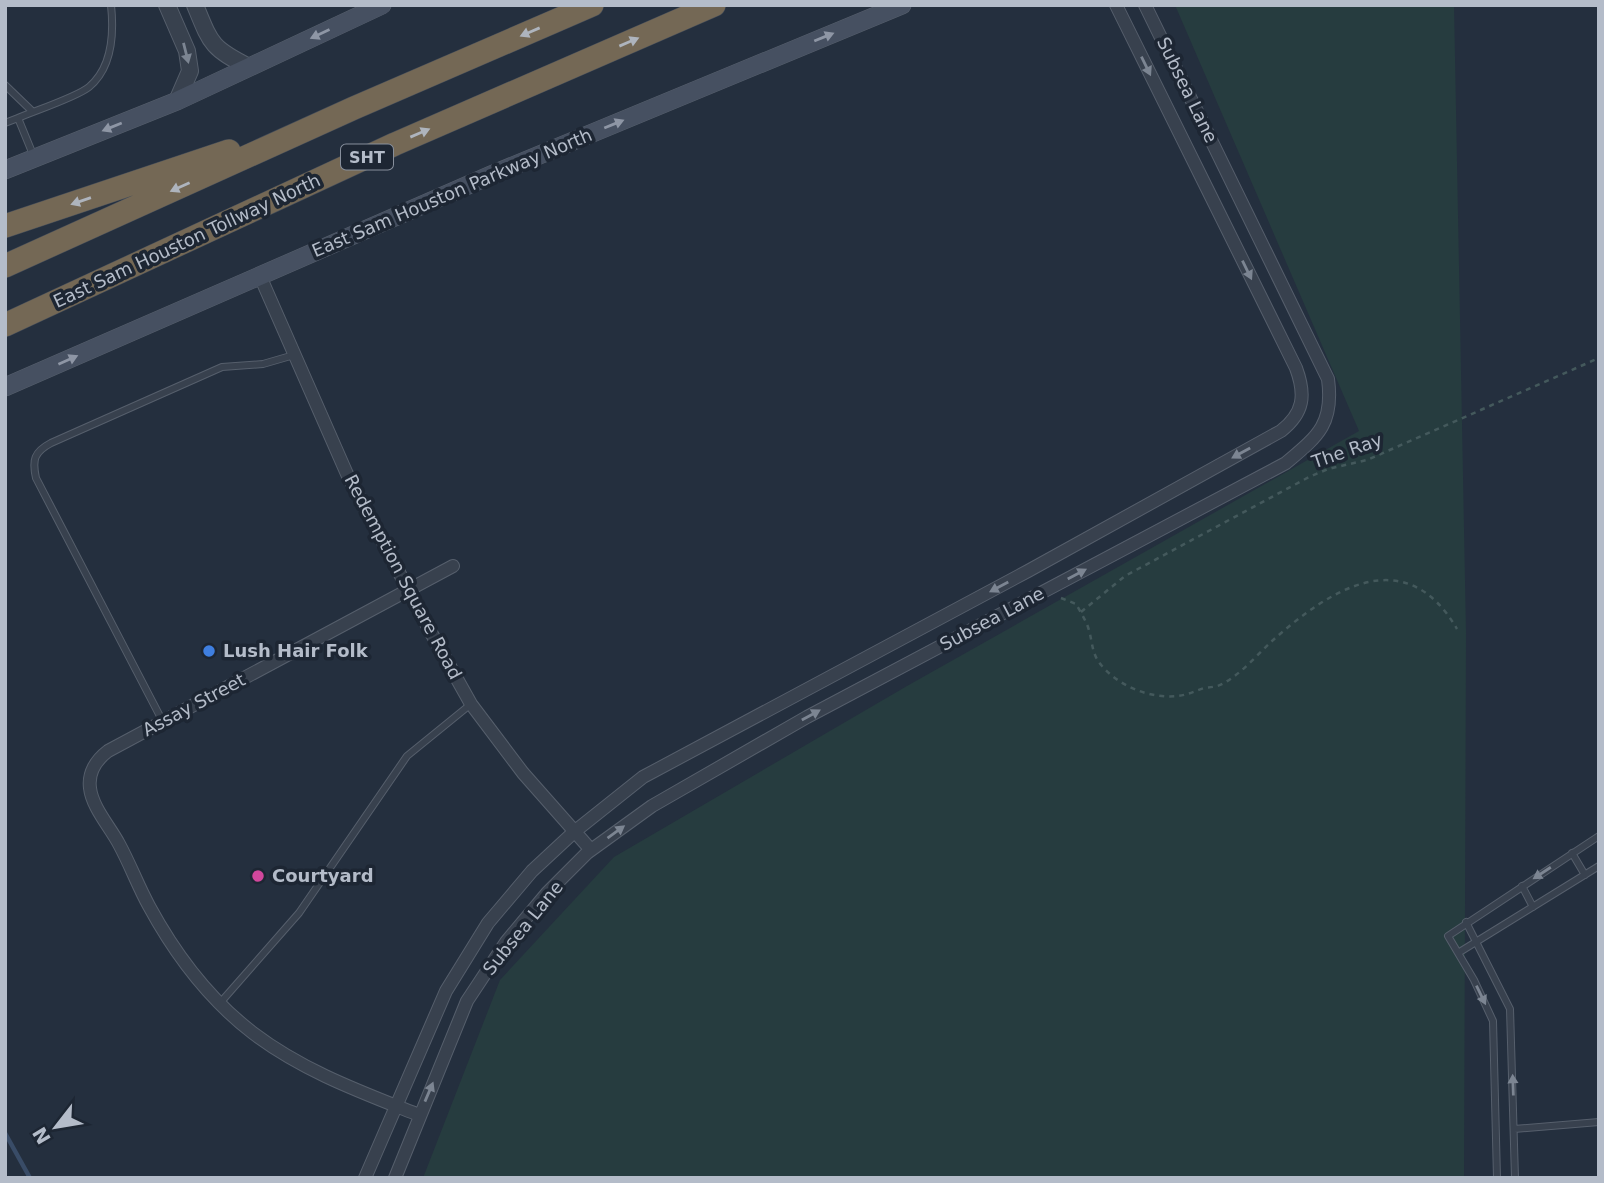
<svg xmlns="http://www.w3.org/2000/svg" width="1604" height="1183" font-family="'DejaVu Sans',sans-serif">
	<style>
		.green { fill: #263c3f }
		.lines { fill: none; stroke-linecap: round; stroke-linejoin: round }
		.stream { stroke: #394c67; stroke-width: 4.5 }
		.service-casing { stroke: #565f6c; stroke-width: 8 }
		.minor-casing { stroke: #565f6c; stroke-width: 14 }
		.tertiary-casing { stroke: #565f6c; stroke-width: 18 }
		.secondary-casing { stroke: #565f6c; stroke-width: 19 }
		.motorway-casing { stroke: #434c59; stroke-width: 24 }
		.path { stroke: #44595c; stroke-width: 2.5; stroke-dasharray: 5 5; stroke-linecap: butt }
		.service { stroke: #38414e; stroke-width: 6 }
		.minor { stroke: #38414e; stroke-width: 12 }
		.tertiary { stroke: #38414e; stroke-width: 16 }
		.secondary { stroke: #465061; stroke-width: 18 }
		.motorway { stroke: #746855; stroke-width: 23 }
		.oneway { fill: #aeb4bd }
		.oneway2 { fill: #8e96a5 }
		.oneway3 { fill: #7c8592 }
		.shop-dot { fill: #3f7fe0; stroke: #1d2633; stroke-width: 2.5 }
		.hotel-dot { fill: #d1479c; stroke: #1d2633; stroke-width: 2.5 }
		.labels { text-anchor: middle; stroke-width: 7; stroke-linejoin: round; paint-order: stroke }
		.shield { fill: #1d2633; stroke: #878f9c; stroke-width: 2 }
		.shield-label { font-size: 16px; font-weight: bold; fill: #b4bcc9 }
		.street-label { font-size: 18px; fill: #b4bcc9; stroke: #1d2633 }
		.poi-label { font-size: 18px; font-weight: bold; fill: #b4bcc9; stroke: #1d2633; text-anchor: start }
	</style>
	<rect width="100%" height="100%" fill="#242f3e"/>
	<path class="green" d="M1175,5H1454L1466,633L1464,1178H423L500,980L614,857L907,686L1359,431Z"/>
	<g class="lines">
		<path class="stream" d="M5,1133L30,1178"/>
		<g class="service-casing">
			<path id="service" d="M5,85L33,112
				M5,123L18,118
				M34,157L18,118C34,111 77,97 89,87C113,67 114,33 111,5
				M163,722L36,478C32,460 34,452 51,443L222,367L263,364L294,355
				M1572,853L1585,875
				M1522,886L1533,907
				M1466,922L1510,1009L1515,1178
				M1458,953L1599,866
				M220,1003L299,913L407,756L471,704
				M1514,1129L1599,1122
				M1497,1178L1493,1021L1474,980L1448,936L1599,836"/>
		</g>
		<g class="minor-casing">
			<path id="minor" d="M260,276L347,474L429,629L471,704L523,773L591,850
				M419,1115C361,1092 303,1071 253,1033C210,1000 175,954 149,906C138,886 130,864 119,844C110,827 92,807 90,788C88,773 96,760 108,751L453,566
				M365,1178L446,991L488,923L532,871L574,832L643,777L1028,571L1281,431C1304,413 1306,395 1296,368L1116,5
				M395,1178L467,1001L506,942L547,893L587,853L652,806L807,717L1286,463C1318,436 1334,424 1328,379L1145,5"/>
		</g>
		<g class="tertiary-casing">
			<path id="tertiary" d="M167,5L187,51L190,71L177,101
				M195,5C211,44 211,48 249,67"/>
		</g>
		<g class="secondary-casing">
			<path id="secondary" d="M5,170L177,101L382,5
				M5,387L491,175L902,5"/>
		</g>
		<g class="motorway-casing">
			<path id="motorway" d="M5,226L229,151
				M5,266L354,108L592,5
				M5,325L395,144L714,5"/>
		</g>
		<path class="path" d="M1061,598L1076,604C1080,611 1085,619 1088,627C1093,642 1091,654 1102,666C1120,687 1151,699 1178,696C1187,695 1195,691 1204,688C1211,687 1218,687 1224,683C1242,673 1257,655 1272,641C1329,590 1405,540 1457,629
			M1081,612L1125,576L1309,477L1328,469L1367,460L1599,358"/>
		<use href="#service" class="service"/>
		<use href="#minor" class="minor"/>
		<use href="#tertiary" class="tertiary"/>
		<use href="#secondary" class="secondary"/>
		<use href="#motorway" class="motorway"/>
	</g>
	<defs><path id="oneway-solid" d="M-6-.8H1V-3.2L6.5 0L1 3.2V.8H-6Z" transform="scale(1.75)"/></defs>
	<g class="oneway">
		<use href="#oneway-solid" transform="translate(530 32) rotate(157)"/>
		<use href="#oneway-solid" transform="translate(629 42) rotate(-23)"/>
		<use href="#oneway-solid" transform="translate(420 133) rotate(-23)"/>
		<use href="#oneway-solid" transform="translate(180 187) rotate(156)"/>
		<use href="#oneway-solid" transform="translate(81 201) rotate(161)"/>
	</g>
	<g class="oneway2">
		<use href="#oneway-solid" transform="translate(320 34) rotate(155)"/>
		<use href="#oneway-solid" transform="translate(824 37) rotate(-22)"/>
		<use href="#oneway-solid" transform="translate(614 124) rotate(-22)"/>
		<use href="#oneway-solid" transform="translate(112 127) rotate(158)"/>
		<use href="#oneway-solid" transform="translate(68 360) rotate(-24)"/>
	</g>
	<g class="oneway3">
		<use href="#oneway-solid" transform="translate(186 53) rotate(76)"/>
		<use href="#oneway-solid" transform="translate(1146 66) rotate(64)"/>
		<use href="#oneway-solid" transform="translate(1247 270) rotate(64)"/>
		<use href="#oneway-solid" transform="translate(1241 453) rotate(151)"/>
		<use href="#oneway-solid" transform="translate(1077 574) rotate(-28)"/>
		<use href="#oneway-solid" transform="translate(999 587) rotate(152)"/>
		<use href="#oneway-solid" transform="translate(811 715) rotate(-29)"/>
		<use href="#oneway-solid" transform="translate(616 832) rotate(-36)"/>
		<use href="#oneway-solid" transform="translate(1542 873) rotate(147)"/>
		<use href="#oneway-solid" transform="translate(1481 995) rotate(64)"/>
		<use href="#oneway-solid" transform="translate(1513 1085) rotate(-92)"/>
		<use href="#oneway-solid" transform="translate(429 1092) rotate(-67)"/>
	</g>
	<circle class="shop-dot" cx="209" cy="651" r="7"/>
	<circle class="hotel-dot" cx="258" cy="876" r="7"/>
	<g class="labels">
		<rect class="shield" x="341" y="144.5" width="52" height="25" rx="5"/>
		<g class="shield-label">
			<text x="367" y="163">SHT</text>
		</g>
		<g class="street-label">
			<text transform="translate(1187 90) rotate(64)" y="6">Subsea Lane</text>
			<text transform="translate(452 193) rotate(-23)" y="6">East Sam Houston Parkway North</text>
			<text transform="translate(187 241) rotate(-25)" y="6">East Sam Houston Tollway North</text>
			<text transform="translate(1347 451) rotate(-19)" y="6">The Ray</text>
			<text transform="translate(403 577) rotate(62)" y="6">Redemption Square Road</text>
			<text transform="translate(992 619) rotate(-28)" y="6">Subsea Lane</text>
			<text transform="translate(194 705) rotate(-28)" y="6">Assay Street</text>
			<text transform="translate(523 928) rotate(-51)" y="6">Subsea Lane</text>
		</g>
		<g class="poi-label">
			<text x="223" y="657">Lush Hair Folk</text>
			<text x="272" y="882">Courtyard</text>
		</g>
	</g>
	<rect width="1604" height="1183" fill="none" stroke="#b4bcc9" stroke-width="14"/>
	<g transform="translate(56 1127) rotate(239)" stroke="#1d2633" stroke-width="5" paint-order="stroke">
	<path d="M0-5L12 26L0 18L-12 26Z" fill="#b4bcc9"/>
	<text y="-10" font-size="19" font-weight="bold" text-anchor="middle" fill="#b4bcc9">N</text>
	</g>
</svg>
